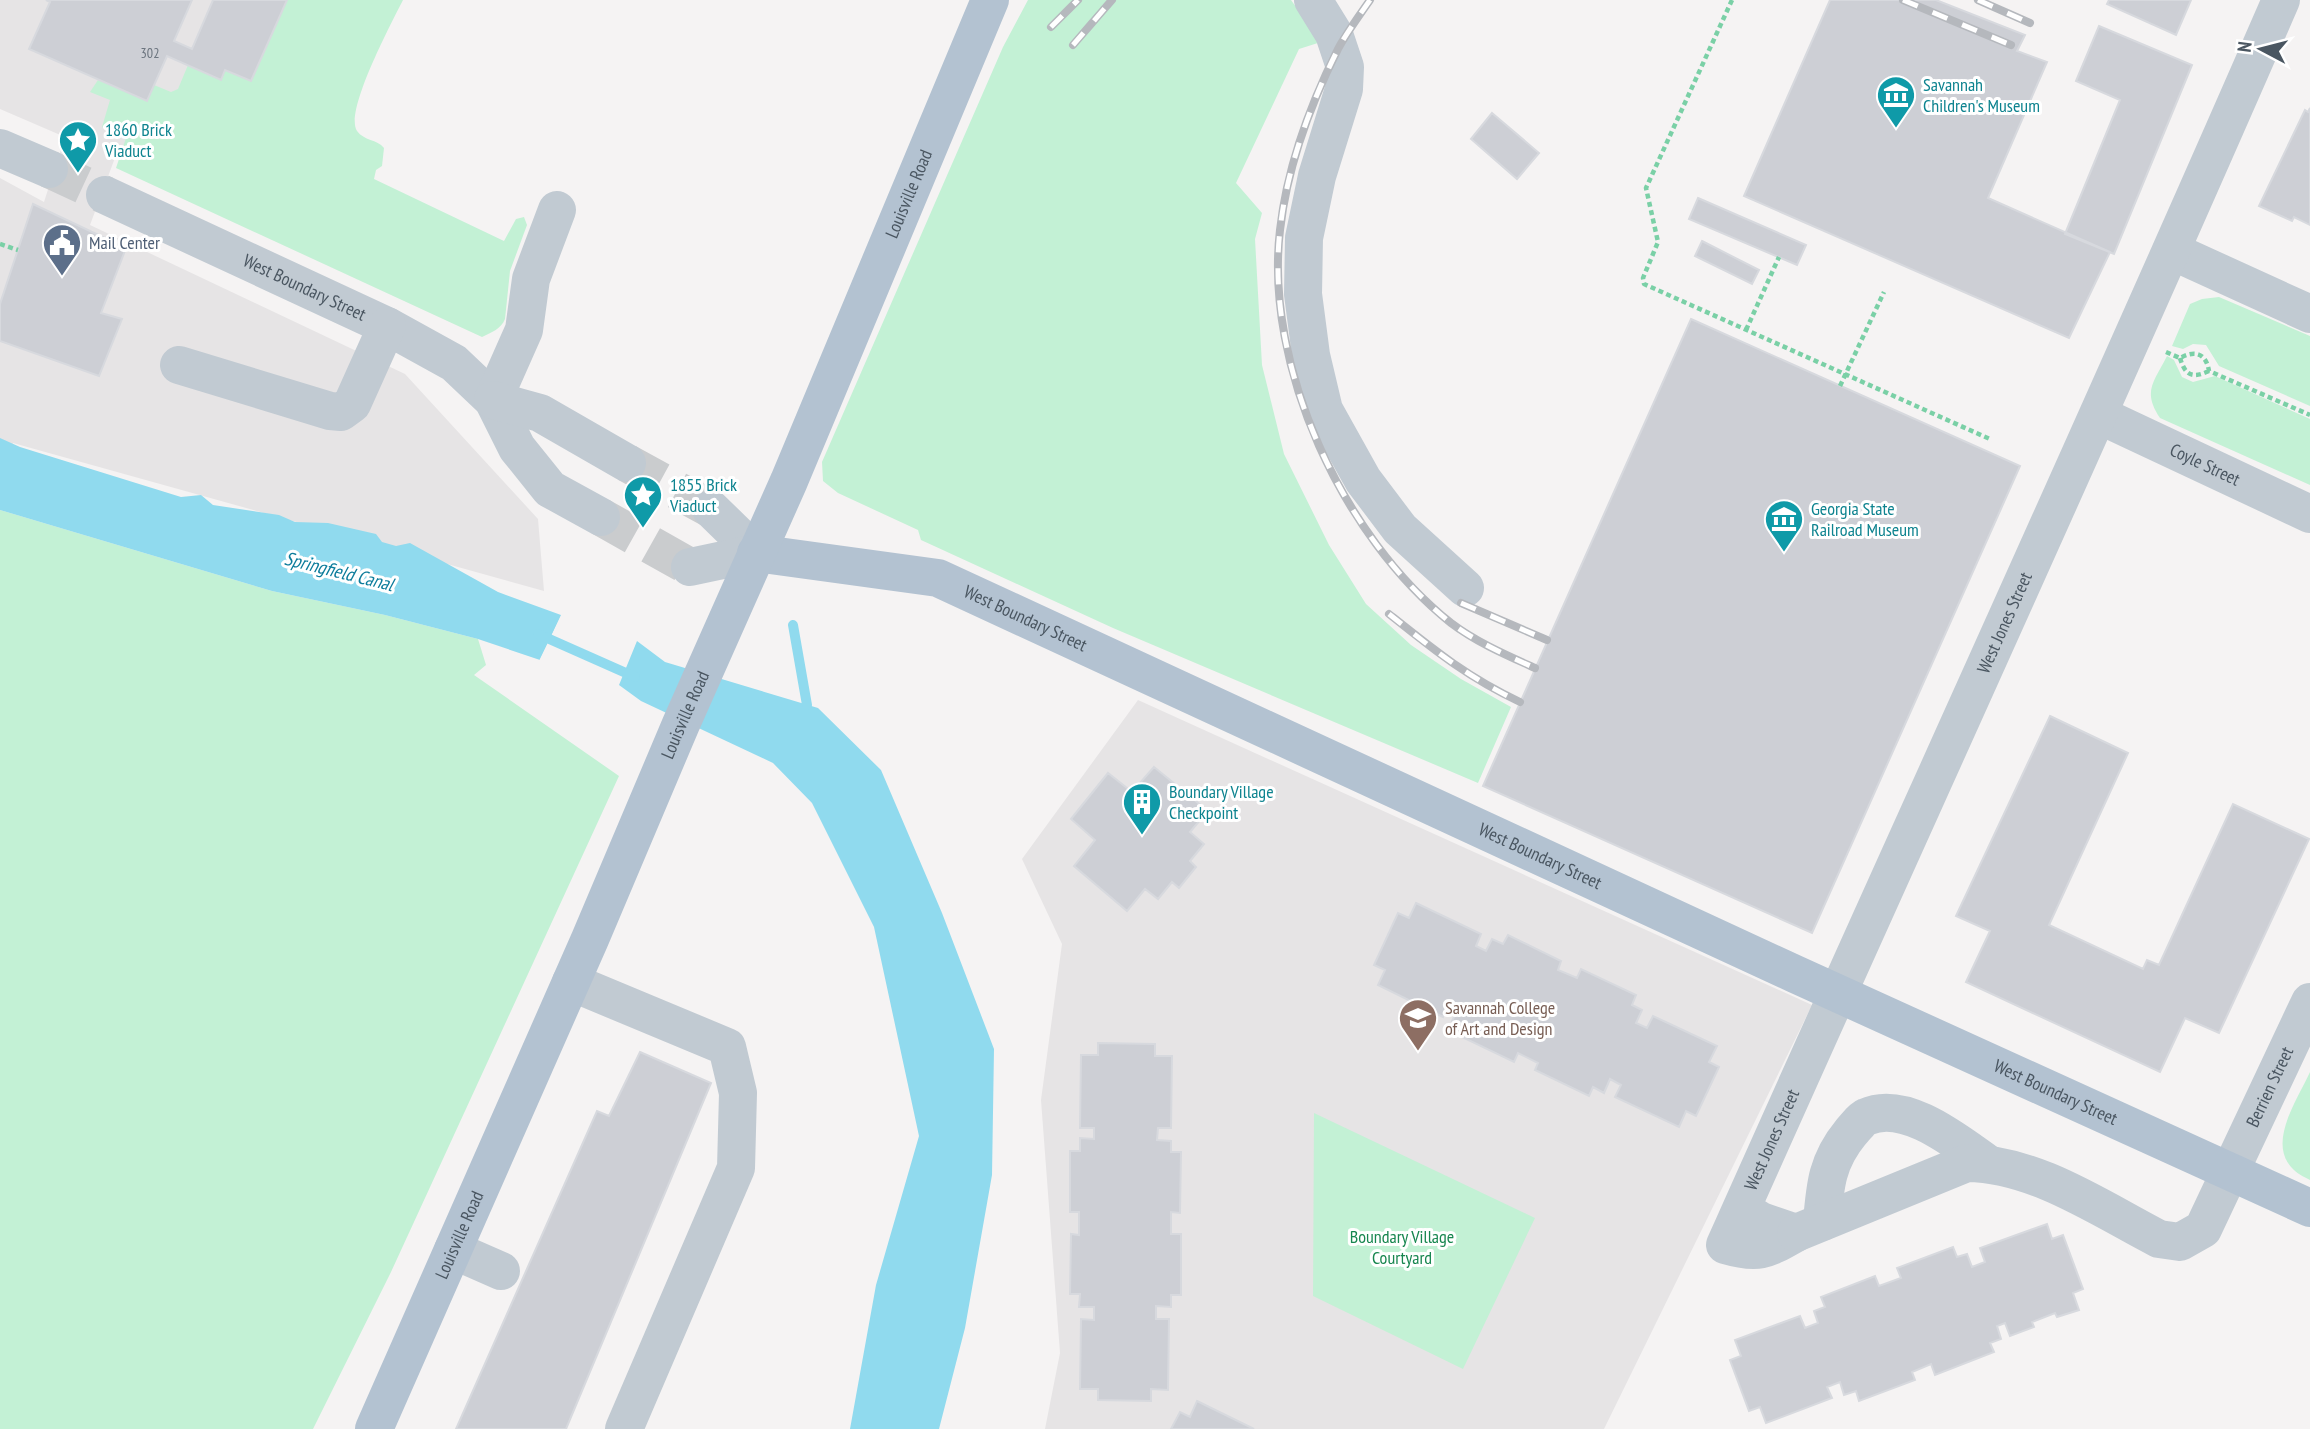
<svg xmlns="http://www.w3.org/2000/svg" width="2310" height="1429" font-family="'PT Sans Narrow',sans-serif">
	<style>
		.education { fill: #e6e4e5 }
		.green { fill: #c3f1d5 }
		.water { fill: #90daee }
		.pier { fill: #f5f3f3 }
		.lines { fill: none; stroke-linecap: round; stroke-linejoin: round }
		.stream { stroke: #90daee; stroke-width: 10 }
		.building { fill: #cdcfd5; stroke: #d7d9de; stroke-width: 2 }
		.minor-tunnel { stroke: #caccce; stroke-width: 38; stroke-dasharray: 38 19; stroke-linecap: butt }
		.path { stroke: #7ad0a6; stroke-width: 4.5; stroke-dasharray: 5 3.5; stroke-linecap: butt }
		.minor { stroke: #c1cad2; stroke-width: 38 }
		.major { stroke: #b3c2d1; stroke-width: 38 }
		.rail-casing { stroke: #b5b8bd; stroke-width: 8 }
		.rail { stroke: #fff; stroke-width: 5; stroke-dasharray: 16; stroke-linecap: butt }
		.labels { text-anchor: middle; stroke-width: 6; stroke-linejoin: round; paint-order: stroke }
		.number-label { font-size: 14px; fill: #6b747e }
		.culture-label { font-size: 18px; fill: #0d838f; stroke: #fff; text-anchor: start }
		.street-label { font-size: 18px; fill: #4a5661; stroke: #fff }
		.service-label { font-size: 18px; fill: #4e5e75; stroke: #fff; text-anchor: start }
		.education-label { font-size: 18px; fill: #785e54; stroke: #fff; text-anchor: start }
		.park-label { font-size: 18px; fill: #17864f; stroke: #fff }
		.water-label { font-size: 19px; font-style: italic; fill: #0c7c9b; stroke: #fff }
	</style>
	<rect width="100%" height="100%" fill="#f5f3f3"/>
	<path class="education" d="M0,0H376L277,225L116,155L90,225L405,374L538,519L544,591L13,443L0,477V178L44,202L65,137L0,109Z
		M1138,700L1812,1005L1604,1429H1045L1060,1353L1041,1100L1062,944L1022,859Z"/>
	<path class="green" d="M287,0H403C392,22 344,112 357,131C364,141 377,139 384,148L382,166L376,170L374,179L504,241L516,219L524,217L527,225L510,271L505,319C501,329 492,332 482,337L116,168L126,138L102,127L110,100L90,92L98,80L147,101L154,85L171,92L178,89L188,65L220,80L225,70L251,81Z
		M1028,0H1291L1321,42L1299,49L1236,183L1262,213L1255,239L1262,365L1284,454L1329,545L1366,604L1411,645L1461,679L1511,707L1478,783L1113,628L921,540L918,530L838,493L823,481L822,462L1003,47Z
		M2219,297L2310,336V406L2219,366L2206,345L2193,344L2183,349L2172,346L2190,304L2202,299Z
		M2167,356L2174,360L2182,377L2193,382L2215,376L2310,419V485L2160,418C2142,391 2154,382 2167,356Z
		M0,510L272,591L385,615L478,639L486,665L474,675L619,776L391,1272L313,1429H0Z
		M2310,1072V1180C2304,1177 2296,1173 2292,1168C2267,1142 2298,1099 2310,1072Z
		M1314,1113L1535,1218L1463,1369L1313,1296Z"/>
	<path class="water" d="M0,438L20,447L181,497L201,495L213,505L279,515L295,522L328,523L376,534L382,542L396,546L410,543L498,592L561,615L540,660L478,639L385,615L272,591L0,510Z
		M637,641L665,662L818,708L881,770L942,913L994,1049L992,1175L965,1328L939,1429H850L876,1285L919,1136L874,927L812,803L773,763L641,701L619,685Z"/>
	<path class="pier" d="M563,612L565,616L543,662L538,663Z
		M636,637H638L617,688L615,683Z"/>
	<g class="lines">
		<path class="stream" d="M793,625L807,705
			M538,634L635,677"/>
	</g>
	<path class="building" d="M46,0H192L174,41L192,49L213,0H287L251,81L225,70L221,80L167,56L147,101L29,49L50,2Z
		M1830,0H1936L2025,35L2017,51L2047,62L1988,198L2110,252L2069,338L1744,196Z
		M2109,0H2191L2176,35L2107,4Z
		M2099,26L2192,65L2114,254L2065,234L2120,100L2076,81Z
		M2310,108V225L2294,217L2292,221L2259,206L2305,110L2308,112Z
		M1492,113L1539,153L1517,179L1471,139Z
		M1698,198L1806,245L1797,265L1689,219Z
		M33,204L126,248L101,313L122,319L99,376L0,341V304Z
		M1702,241L1759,270L1752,284L1695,256Z
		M1691,319L2020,466L1812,933L1483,786Z
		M2050,716L2128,753L2049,925L2143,969L2147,960L2159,965L2233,804L2309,839L2219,1033L2185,1018L2160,1072L1966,982L1990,931L1956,916Z
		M1154,767L1208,811L1190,832L1204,844L1190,861L1196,867L1179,888L1172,882L1158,899L1145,889L1127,911L1074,866L1095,840L1071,819L1108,773L1132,792Z
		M1416,903L1481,934L1476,946L1486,951L1492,939L1503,944L1508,935L1561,961L1558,970L1577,978L1581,969L1636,995L1632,1005L1642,1010L1636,1023L1647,1028L1653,1016L1717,1046L1709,1062L1719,1067L1696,1116L1686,1111L1679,1127L1615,1097L1621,1085L1610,1079L1604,1093L1593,1087L1589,1096L1535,1070L1538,1063L1518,1053L1514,1062L1460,1036L1464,1026L1452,1021L1458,1009L1448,1004L1443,1017L1378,985L1385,970L1374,965L1398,913L1409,918Z
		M1098,1043L1155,1044V1056H1172L1171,1128H1158L1157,1140L1171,1141V1152H1181L1180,1213L1171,1212V1234H1181V1295H1171V1307L1156,1306V1319H1169L1168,1390L1151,1389V1401L1098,1400V1389H1080L1081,1319L1094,1320V1307H1079L1080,1294H1070L1071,1234L1079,1235V1212H1070V1151H1080V1138L1094,1139V1128H1080L1081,1055H1098Z
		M640,1052L711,1083L566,1429H456L597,1111L609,1116Z
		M2047,1224L2052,1239L2063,1235L2083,1289L2073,1293L2079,1310L2057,1317L2055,1313L2032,1322L2034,1327L2010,1336L2005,1323L1997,1326L2001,1339L1990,1343L1994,1352L1935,1375L1931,1364L1912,1372L1915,1380L1859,1401L1856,1391L1844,1395L1840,1382L1827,1387L1832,1398L1766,1423L1760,1407L1749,1411L1730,1360L1741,1356L1735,1340L1800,1316L1805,1328L1818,1323L1814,1311L1825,1307L1821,1297L1875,1276L1879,1286L1901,1278L1897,1268L1953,1247L1957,1257L1967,1254L1972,1267L1985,1262L1980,1248Z
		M1197,1401L1254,1429H1171L1180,1412L1190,1417Z"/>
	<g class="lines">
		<path class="minor-tunnel" d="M49,169L105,195
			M627,463L711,509
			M601,517L690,567"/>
		<path class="path" d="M1732,0L1646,188L1658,242L1643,278L1644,284L1992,440
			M0,244L18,250
			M1746,330L1779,257
			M2166,352L2180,358C2195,350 2206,353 2209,371L2310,415
			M2180,358C2185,375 2192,379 2209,371
			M1840,386L1884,292"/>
		<g class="minor">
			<path d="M1313,0L1334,34L1345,67L1344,89L1317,176L1304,238L1303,294L1311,355L1324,410L1363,480L1400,529L1465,588"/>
			<path d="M0,148L49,169"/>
			<path id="s1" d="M105,195L387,326L454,363L493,400L517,448L550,489L601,517"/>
			<path d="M2172,251L2310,314"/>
			<path d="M179,365L330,411L341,412L352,404L387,326"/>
			<path d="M493,400L524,330L531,279L557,210"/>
			<path d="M493,400L540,413L627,463"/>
			<path id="s2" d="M2099,415L2310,514"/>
			<path d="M711,509L756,553"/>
			<path d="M690,567L756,553"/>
			<path d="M571,982L727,1047L738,1093L736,1168L624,1429"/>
			<path id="s3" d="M1742,1209L1761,1221L1796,1233C1766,1250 1759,1255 1725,1245C1910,830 2100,417 2281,0"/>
			<path d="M1822,1222C1825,1185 1827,1161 1851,1132C1855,1128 1861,1119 1866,1117C1905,1099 1957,1142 1987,1163"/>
			<path id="s4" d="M1796,1233L1967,1163C2036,1164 2099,1208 2159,1239L2180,1242L2203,1229L2310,1002"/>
			<path d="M453,1250L501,1271"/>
		</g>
		<g class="major">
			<path id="s5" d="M756,553L938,578L1795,974L2310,1208"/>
			<path id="s6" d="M374,1429L590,939L681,724L789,481L990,0"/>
		</g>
		<g class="rail-casing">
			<path id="rail" d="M1370,0C1359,16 1347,32 1338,49C1310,105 1287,167 1280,230C1264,367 1343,537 1451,623C1476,642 1506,655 1535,668
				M1903,0L2011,45
				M1978,0L2030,23
				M1051,27L1078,0
				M1073,45L1112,0
				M1461,603L1547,640
				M1389,614C1434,650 1467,677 1520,702"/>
		</g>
		<use href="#rail" class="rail"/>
	</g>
	<defs>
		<g id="museum-pin" transform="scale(2.0125)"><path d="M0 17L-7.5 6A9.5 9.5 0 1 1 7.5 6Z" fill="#0f9aa8" stroke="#fff"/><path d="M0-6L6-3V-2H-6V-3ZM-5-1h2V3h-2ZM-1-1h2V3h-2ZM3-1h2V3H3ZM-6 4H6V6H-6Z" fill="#fff"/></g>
		<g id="sight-pin" transform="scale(2.0125)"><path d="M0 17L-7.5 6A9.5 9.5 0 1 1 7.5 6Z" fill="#0f9aa8" stroke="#fff"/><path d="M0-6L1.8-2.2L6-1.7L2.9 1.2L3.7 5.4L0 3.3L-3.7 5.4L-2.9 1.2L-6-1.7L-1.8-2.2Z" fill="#fff"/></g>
		<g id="civic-pin" transform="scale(2.0125)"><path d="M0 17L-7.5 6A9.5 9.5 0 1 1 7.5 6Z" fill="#5c6f8a" stroke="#fff"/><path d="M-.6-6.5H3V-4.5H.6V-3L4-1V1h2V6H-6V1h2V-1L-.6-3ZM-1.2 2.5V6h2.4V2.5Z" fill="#fff"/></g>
		<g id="building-pin" transform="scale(2.0125)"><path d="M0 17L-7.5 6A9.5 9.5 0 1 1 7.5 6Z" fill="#0f9aa8" stroke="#fff"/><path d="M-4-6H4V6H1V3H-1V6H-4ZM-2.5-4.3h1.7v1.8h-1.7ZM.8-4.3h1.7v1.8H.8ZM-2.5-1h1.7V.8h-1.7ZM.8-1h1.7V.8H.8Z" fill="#fff"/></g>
		<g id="university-pin" transform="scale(2.0125)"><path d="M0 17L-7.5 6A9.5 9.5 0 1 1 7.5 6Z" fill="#8d6e63" stroke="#fff"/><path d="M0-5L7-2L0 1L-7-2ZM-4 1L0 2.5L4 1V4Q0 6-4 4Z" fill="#fff"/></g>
	</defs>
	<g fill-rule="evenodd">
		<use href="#museum-pin" x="1896" y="95"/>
		<use href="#sight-pin" x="78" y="140"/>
		<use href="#civic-pin" x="62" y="243"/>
		<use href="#sight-pin" x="643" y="495"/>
		<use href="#museum-pin" x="1784" y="519"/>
		<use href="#building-pin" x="1142" y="802"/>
		<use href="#university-pin" x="1418" y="1018"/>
	</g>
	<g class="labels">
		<g class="number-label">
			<text x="150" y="58">302</text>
		</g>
		<g class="culture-label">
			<text x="1923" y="91">Savannah<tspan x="1923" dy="21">Children's Museum</tspan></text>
			<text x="105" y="136">1860 Brick<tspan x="105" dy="21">Viaduct</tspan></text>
			<text x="670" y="491">1855 Brick<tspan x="670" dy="21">Viaduct</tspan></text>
			<text x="1811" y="515">Georgia State<tspan x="1811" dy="21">Railroad Museum</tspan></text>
			<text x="1169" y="798">Boundary Village<tspan x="1169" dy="21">Checkpoint</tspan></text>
		</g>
		<g class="street-label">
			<text dy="6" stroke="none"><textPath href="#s6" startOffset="1346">Louisville Road</textPath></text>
			<text dy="6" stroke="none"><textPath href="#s1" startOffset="220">West Boundary Street</textPath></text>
			<text dy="6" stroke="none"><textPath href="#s2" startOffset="117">Coyle Street</textPath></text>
			<text dy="6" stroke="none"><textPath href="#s5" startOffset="280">West Boundary Street</textPath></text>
			<text dy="6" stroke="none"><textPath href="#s3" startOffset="817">West Jones Street</textPath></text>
			<text dy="6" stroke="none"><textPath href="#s6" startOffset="779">Louisville Road</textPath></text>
			<text dy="6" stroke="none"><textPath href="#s5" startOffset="847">West Boundary Street</textPath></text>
			<text dy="6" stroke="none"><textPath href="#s4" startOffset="598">Berrien Street</textPath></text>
			<text dy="6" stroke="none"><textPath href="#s5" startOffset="1414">West Boundary Street</textPath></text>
			<text dy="6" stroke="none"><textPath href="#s3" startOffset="250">West Jones Street</textPath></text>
			<text dy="6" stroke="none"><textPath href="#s6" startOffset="212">Louisville Road</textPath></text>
		</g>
		<g class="service-label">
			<text x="89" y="249">Mail Center</text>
		</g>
		<g class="education-label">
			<text x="1445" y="1014">Savannah College<tspan x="1445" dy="21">of Art and Design</tspan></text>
		</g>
		<g class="park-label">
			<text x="1402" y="1243">Boundary Village<tspan x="1402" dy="21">Courtyard</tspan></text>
		</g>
		<g class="water-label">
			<text transform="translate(339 571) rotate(14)" y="7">Springfield Canal</text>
		</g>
	</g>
	<g transform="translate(2261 49) rotate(277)" stroke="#ffffff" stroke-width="5" paint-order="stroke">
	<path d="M0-5L12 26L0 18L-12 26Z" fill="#4a5661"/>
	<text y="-10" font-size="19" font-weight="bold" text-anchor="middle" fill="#4a5661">N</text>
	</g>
</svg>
